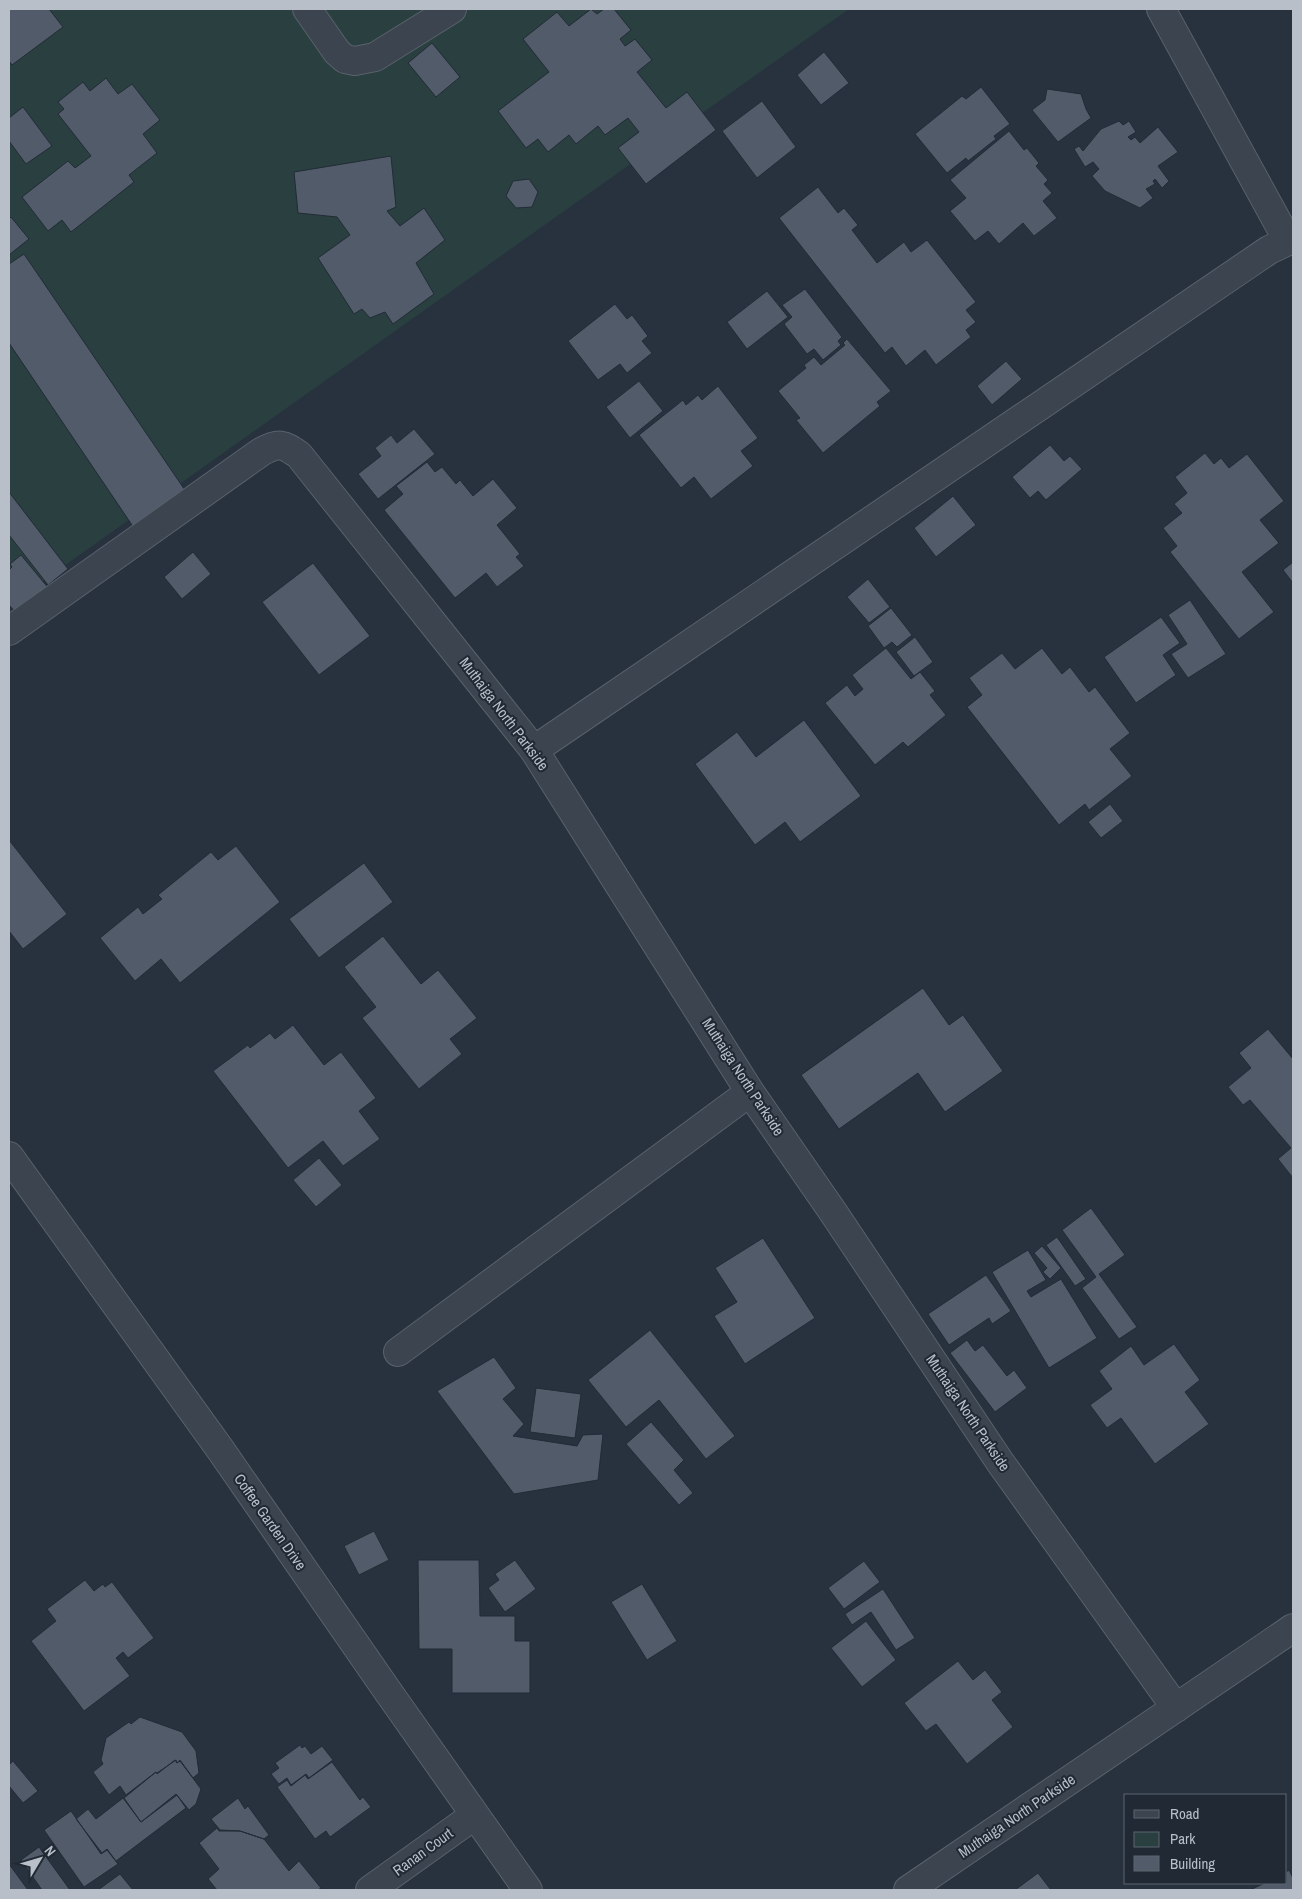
<svg xmlns="http://www.w3.org/2000/svg" width="1302" height="1899" font-family="'Archivo Narrow',sans-serif">
	<style>
		.green { fill: #2a3f40 }
		.building { fill: #515b69; stroke: #222b36 }
		.lines { fill: none; stroke-linecap: round; stroke-linejoin: round }
		.street-casing { stroke: #59626c; stroke-width: 30 }
		.street { stroke: #3b444f; stroke-width: 28 }
		.labels { text-anchor: middle; stroke-width: 4; stroke-linejoin: round; paint-order: stroke }
		.street-label { font-size: 15px; fill: #b8bfc9; stroke: #202934 }
	</style>
	<rect width="100%" height="100%" fill="#27323e"/>
	<path class="green" d="M9,9H849L9,605Z"/>
	<path class="building" d="M9,9H49L63,27L12,65L9,61Z
		M591,9L597,14L604,9H614L631,30L620,39L625,46L635,39L652,60L637,72L666,108L687,92L716,130L646,184L618,148L639,132L628,118L605,135L598,126L576,144L569,135L548,152L538,139L526,148L498,111L549,72L523,39L557,12L569,26Z
		M432,43L460,77L436,97L408,63Z
		M824,52L849,83L821,105L797,75Z
		M106,78L118,94L132,84L160,120L143,134L157,153L129,175L134,182L71,232L62,220L48,231L22,197L68,161L75,168L91,156L58,114L64,109L58,102L83,82L90,91Z
		M981,87L1010,124L994,136L996,139L968,161L966,158L947,173L915,134L962,96L966,99Z
		M1047,89L1081,94L1086,109L1091,118L1058,142L1032,110L1045,100Z
		M762,101L796,147L757,178L722,131Z
		M23,107L52,146L26,164L9,141V118Z
		M1119,121L1123,125L1129,121L1136,132L1128,137L1131,140L1135,137L1140,143L1158,127L1178,152L1158,166L1169,181L1162,188L1155,179L1153,181L1155,184L1146,189L1153,198L1140,208L1105,191L1092,176L1099,169L1093,162L1085,167L1074,149L1079,146L1083,151L1101,129Z
		M1009,131L1024,150L1027,148L1039,163L1036,166L1048,180L1044,184L1052,193L1043,201L1057,218L1034,236L1023,223L999,244L988,231L975,241L950,211L966,198L950,180Z
		M391,156L396,207L387,211L400,226L424,208L445,240L416,263L434,294L393,324L385,312L370,318L362,309L354,314L318,258L350,235L337,217L298,213L294,172Z
		M529,179L538,192L532,207L516,208L506,196L513,181Z
		M818,187L838,213L844,208L858,225L852,230L877,263L904,242L911,252L927,240L976,302L966,310L976,322L966,330L971,337L936,365L925,350L906,366L892,347L885,353L779,218Z
		M11,217L29,239L9,255V219Z
		M24,254L189,496L136,531L9,343V264Z
		M805,289L842,337L838,341L841,345L823,360L814,349L807,354L784,324L792,317L782,305Z
		M767,291L788,317L747,349L727,322Z
		M615,304L627,319L632,315L648,336L642,341L652,353L627,373L620,364L598,380L568,341Z
		M847,339L891,391L877,402L880,406L823,453L796,420L800,418L778,391L806,368L804,365L814,357L821,365L845,345L843,343Z
		M1006,361L1022,379L992,405L977,386Z
		M639,381L663,411L630,438L606,407Z
		M718,386L758,438L741,451L753,466L711,499L694,477L681,488L639,435L683,400L686,405L698,395L702,400Z
		M414,429L435,454L378,499L358,474L381,456L375,448L391,435L397,443Z
		M1050,445L1064,461L1070,456L1082,469L1046,500L1038,491L1030,498L1012,477Z
		M1205,453L1214,464L1221,458L1229,468L1247,454L1284,501L1260,520L1279,543L1242,572L1274,612L1239,639L1170,552L1177,546L1163,528L1182,513L1174,504L1187,493L1175,477Z
		M427,462L435,472L442,467L456,484L460,480L473,496L493,479L517,508L497,525L520,554L516,557L524,566L497,587L486,573L455,598L384,510L403,494L396,486Z
		M9,492L68,569L48,585L9,535Z
		M953,496L976,525L936,557L914,528Z
		M193,552L211,574L182,599L164,577Z
		M21,555L50,590L16,613L9,605V570L12,567L10,564Z
		M1293,562V583L1283,570Z
		M313,563L370,636L319,675L262,602Z
		M868,579L890,607L869,623L847,597Z
		M1190,600L1226,654L1188,678L1171,654L1187,644L1168,615Z
		M891,608L912,635L897,647L892,642L884,648L868,626Z
		M1161,617L1180,643L1163,655L1176,675L1136,703L1104,657Z
		M915,637L933,662L914,676L896,652Z
		M886,648L911,679L920,672L935,691L930,695L946,715L908,747L903,742L875,765L825,703L847,685L855,696L863,689L852,675Z
		M1042,648L1062,674L1070,667L1089,692L1095,687L1130,733L1110,749L1132,776L1089,810L1085,804L1059,825L967,707L982,695L969,678L1002,653L1015,669Z
		M804,720L861,796L800,842L785,822L755,845L695,764L737,732L756,757Z
		M1110,804L1123,821L1101,838L1088,822Z
		M9,840L67,914L23,949L9,931Z
		M236,846L280,902L180,983L161,959L135,981L100,938L138,907L143,914L162,899L158,895L211,852L218,860Z
		M364,863L393,902L319,958L289,919Z
		M383,936L421,984L438,970L477,1018L450,1039L462,1054L419,1089L362,1018L376,1007L344,967Z
		M923,988L949,1025L963,1015L1003,1071L945,1112L918,1073L839,1129L801,1075Z
		M293,1025L324,1065L341,1052L376,1098L359,1111L380,1139L343,1166L323,1141L288,1168L213,1071L248,1045L250,1048L270,1033L275,1039Z
		M1268,1029L1293,1059V1178L1278,1159L1291,1148L1250,1100L1243,1105L1228,1087L1251,1068L1239,1053Z
		M319,1158L342,1185L316,1207L293,1180Z
		M1091,1208L1125,1255L1099,1274L1137,1327L1119,1339L1082,1288L1096,1277L1062,1230Z
		M1057,1237L1086,1279L1075,1286L1046,1245Z
		M763,1238L815,1318L745,1364L714,1316L737,1302L715,1268Z
		M1042,1246L1061,1268L1050,1279L1043,1272L1047,1268L1034,1253Z
		M1028,1250L1046,1280L1027,1291L1031,1297L1061,1279L1097,1338L1049,1368L992,1272Z
		M986,1275L1011,1311L992,1324L989,1318L949,1345L928,1314Z
		M650,1330L735,1436L706,1459L659,1400L626,1427L588,1380Z
		M967,1340L975,1351L983,1345L1007,1376L1014,1370L1027,1388L995,1412L950,1353Z
		M1174,1344L1200,1380L1185,1392L1209,1424L1155,1464L1121,1418L1107,1428L1090,1405L1112,1389L1099,1371L1131,1346L1144,1365Z
		M494,1357L516,1388L503,1399L524,1424L513,1436L577,1446L583,1435L603,1434L598,1480L514,1494L437,1391Z
		M536,1388L581,1394L575,1438L530,1432Z
		M651,1422L684,1460L674,1470L693,1493L679,1505L626,1444Z
		M374,1531L389,1560L359,1575L344,1546Z
		M418,1560H479L480,1616H515V1641H530V1693H452V1649H419Z
		M515,1560L536,1589L505,1612L488,1588L499,1580L495,1574Z
		M864,1561L880,1582L844,1609L828,1588Z
		M85,1580L94,1591L103,1584L105,1587L112,1582L154,1638L128,1658L123,1652L116,1658L130,1676L84,1711L31,1641L56,1621L47,1609Z
		M642,1584L677,1641L647,1660L611,1602Z
		M883,1589L915,1638L896,1650L871,1612L852,1625L845,1614Z
		M866,1621L896,1660L862,1687L831,1648Z
		M958,1661L973,1680L985,1670L1002,1692L992,1700L1013,1727L967,1764L936,1724L926,1731L904,1703Z
		M140,1717L182,1732L196,1751L199,1773L193,1778L180,1760L177,1763L176,1760L157,1773L156,1772L126,1795L120,1786L109,1795L93,1772L103,1764L101,1760L106,1738L129,1722L131,1724Z
		M300,1745L302,1748L305,1746L311,1754L322,1746L333,1760L309,1778L306,1774L291,1785L287,1778L279,1784L271,1774L279,1768L275,1763Z
		M175,1760L177,1763L180,1761L201,1789L196,1804L189,1810L176,1794L141,1822L124,1798L156,1772L157,1774Z
		M13,1761L38,1791L23,1803L9,1786V1765Z
		M332,1762L360,1800L363,1797L371,1807L330,1837L326,1831L315,1839L277,1787L287,1780L291,1786L305,1775L308,1779Z
		M177,1795L186,1808L116,1861L107,1849L102,1853L76,1819L88,1809L96,1819L123,1798L141,1822Z
		M238,1798L245,1809L248,1806L269,1835L264,1839L240,1831L220,1830L211,1819Z
		M71,1811L101,1854L107,1850L118,1864L84,1887L44,1830Z
		M217,1828L219,1831H240L264,1839L289,1871L299,1861L321,1888L318,1890H217L208,1879L219,1869L199,1843Z
		M39,1847L70,1890H42L21,1860Z
		M9,1864L28,1890H9Z
		M1289,1870L1293,1878V1890H1250L1265,1883H1286V1872Z
		M1038,1873L1051,1890H1015Z
		M120,1874L133,1890H98Z"/>
	<g class="lines">
		<g class="street-casing">
			<path id="street" d="M307,9L337,52L345,59L355,61L375,57L452,9
				M1161,9L1288,241
				M9,631L261,452C279,442 283,444 299,455L534,750L750,1092L833,1212L1000,1462L1176,1708
				M534,750L1269,250L1288,241H1293
				M9,1156L220,1449L389,1693L528,1890
				M398,1352L750,1092
				M370,1890L475,1815
				M908,1890L1293,1628"/>
		</g>
		<use href="#street" class="street"/>
	</g>
	<g class="labels">
		<g class="street-label">
			<text transform="translate(504 714) rotate(53)" y="5">Muthaiga North Parkside</text>
			<text transform="translate(743 1077) rotate(57)" y="5">Muthaiga North Parkside</text>
			<text transform="translate(968 1413) rotate(56)" y="5">Muthaiga North Parkside</text>
			<text transform="translate(270 1522) rotate(55)" y="5">Coffee Garden Drive</text>
			<text transform="translate(1017 1816) rotate(-34)" y="5">Muthaiga North Parkside</text>
			<text transform="translate(423 1852) rotate(-36)" y="5">Ranan Court</text>
		</g>
	</g>
	<rect width="1302" height="1899" fill="none" stroke="#b8bfc9" stroke-width="20"/>
	<rect x="1124" y="1794" width="162" height="90" fill="#202934" stroke="#5d6570"/>
	<rect x="1134" y="1810" width="25" height="8" fill="#3b444f" stroke="#5d6570"/>
	<text x="1170" y="1819" font-size="15" fill="#b8bfc9">Road</text>
	<rect x="1134" y="1832" width="25" height="15" fill="#2a3f40" stroke="#5d6570"/>
	<text x="1170" y="1844" font-size="15" fill="#b8bfc9">Park</text>
	<rect x="1134" y="1856" width="25" height="15" fill="#515b69" stroke="#5d6570"/>
	<text x="1170" y="1869" font-size="15" fill="#b8bfc9">Building</text>
	<g transform="translate(40 1859) rotate(52)" stroke="#202934" stroke-width="4" paint-order="stroke">
	<path d="M0-4L9 19L0 12L-9 19Z" fill="#b8bfc9"/>
	<text y="-8" font-size="14" font-weight="bold" text-anchor="middle" fill="#b8bfc9">N</text>
	</g>
</svg>
